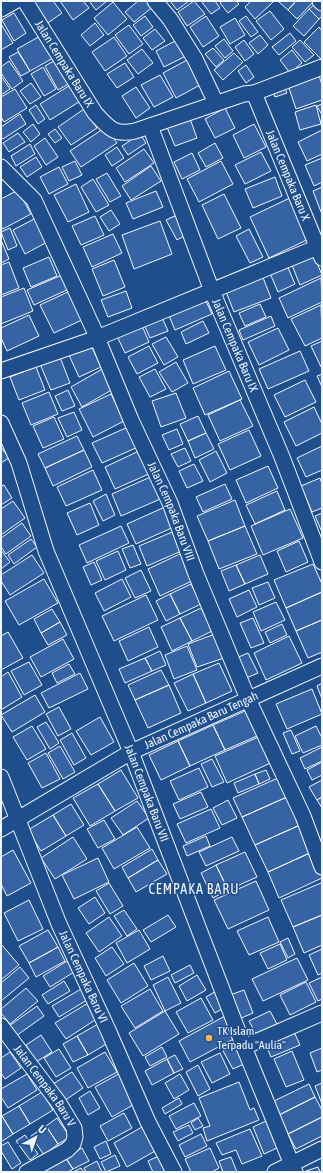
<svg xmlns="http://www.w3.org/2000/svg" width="323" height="1173" font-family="'Asap Condensed',sans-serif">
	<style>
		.building { fill: #3563a3; stroke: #f2f6ff }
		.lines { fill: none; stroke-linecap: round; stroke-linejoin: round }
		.street-casing { stroke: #f2f6ff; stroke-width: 17 }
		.street { stroke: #1f4e8c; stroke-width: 15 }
		.poi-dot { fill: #ffb74d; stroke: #1f4e8c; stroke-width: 1.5 }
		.labels { text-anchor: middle; stroke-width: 3; stroke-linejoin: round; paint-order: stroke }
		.street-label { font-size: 12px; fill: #f2f6ff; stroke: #1f4e8c }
		.poi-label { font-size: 12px; fill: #f2f6ff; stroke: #1f4e8c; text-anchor: start }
		.quarter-label { font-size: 14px; letter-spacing: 1px; fill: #f2f6ff; stroke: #1f4e8c }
	</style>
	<rect width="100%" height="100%" fill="#1f4e8c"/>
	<path class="building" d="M30,1H53L62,13L45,25Z
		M60,1H83L89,8L73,20Z
		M89,1H107L96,10Z
		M138,1H150L154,6L134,22L125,12Z
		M170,1H189L177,10Z
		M194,1L205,14L187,26L178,12Z
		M201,1H215L220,8L211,14Z
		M222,1H236L239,4L228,13L220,3Z
		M251,1H272L273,2L255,19L245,7Z
		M278,1H296L288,10Z
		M296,1H314L297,19L288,10Z
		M113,2L127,19L108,35L94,18Z
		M316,3L322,8V16L319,19L309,9Z
		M309,9L319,19L304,36L293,26Z
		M270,11L284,29L271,40L256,21Z
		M14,13L26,33L14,41L2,20Z
		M145,16L153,27L141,36L133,25Z
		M206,16L219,36L203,47L190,27Z
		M246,16L258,32L251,37L239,21Z
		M235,18L245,35L230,44L220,27Z
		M95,23L104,35L90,46L81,35Z
		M1,24L13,43L1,50Z
		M129,25L143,44L129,54L115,35Z
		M319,27L322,31V60L304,42Z
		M155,29L165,41L152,50L143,38Z
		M290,33L296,41L279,55L272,47Z
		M42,35L55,57L30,71L17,49Z
		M260,35L268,45L258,54L249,43Z
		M114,37L127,56L105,71L92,52Z
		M179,39L188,55L164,67L156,51Z
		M224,39L233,51L225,58L215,46Z
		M244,40L254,54L245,61L235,47Z
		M300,40L314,55L305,62L292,47Z
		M213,48L224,60L216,67L205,54Z
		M142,49L153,63L138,74L127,60Z
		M292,50L302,63L290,73L280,60Z
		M18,52L30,71L21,76L9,57Z
		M234,53L243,62L223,80L214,70Z
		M59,58L72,82L58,90L45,66Z
		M187,60L200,85L176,98L163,73Z
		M9,61L23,81L12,89L1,73V67Z
		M125,63L134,77L117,88L107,74Z
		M246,65L254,77L246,83L238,71Z
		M43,67L56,89L44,96L31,74Z
		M318,72L322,85V100L296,109L287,82Z
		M160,75L173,97L154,107L141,85Z
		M1,76L10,89L1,95Z
		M31,83L41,97L30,104L20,91Z
		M72,84L82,100L50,120L40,104Z
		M283,84L287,93L275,97L272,89Z
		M136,87L150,108L136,118L122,96Z
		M15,89L27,108L4,122L1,117V97Z
		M322,104V115L317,106Z
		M36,105L45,119L38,124L29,110Z
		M316,105L321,124L300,130L295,112Z
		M225,108L235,128L215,138L205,119Z
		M84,109L97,128L71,145L58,127Z
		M20,114L26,124L3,139L1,137V127Z
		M189,116L197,138L175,146L166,125Z
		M33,124L40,134L31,142L23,132Z
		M254,124L266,147L244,158L233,135Z
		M106,127L117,143L81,167L70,151Z
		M55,129L62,138L55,143L48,134Z
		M322,130V154L307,161L298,142Z
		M18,133L25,142L9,152L3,143Z
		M140,134L146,143L128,155L122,146Z
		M45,138L58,157L46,165L34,146Z
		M215,143L223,158L206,167L198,153Z
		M30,144L35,154L16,166L11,156Z
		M117,147L124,158L112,166L105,155Z
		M144,149L154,163L125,182L116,168Z
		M261,152L271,171L245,184L235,165Z
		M192,153L200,170L182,179L174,162Z
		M36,157L42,167L27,177L20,167Z
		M322,158V182L314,186L305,165Z
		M75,161L82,175L69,181L62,167Z
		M221,161L233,184L199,202L187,179Z
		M151,166L161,181L131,200L122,186Z
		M59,167L68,184L49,194L40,177Z
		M107,173L121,196L110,202L96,179Z
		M275,177L282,196L253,208L245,189Z
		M93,179L109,205L96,212L81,187Z
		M76,184L89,212L68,222L54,195Z
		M322,187V212H321L313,191Z
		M18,190L31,214L3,229L1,226V199Z
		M156,191L163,207L133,219L126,203Z
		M224,194L241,228L218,239L202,205Z
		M294,196L313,237L269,258L250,217Z
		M111,210L120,224L109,231L100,217Z
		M179,214L189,233L177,240L166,220Z
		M95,216L104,235L81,245L72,226Z
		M36,218L49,241L25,254L13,230Z
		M160,221L172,254L134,269L122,235Z
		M10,228L17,246L8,250L1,232Z
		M249,229L263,257L250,263L236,236Z
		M113,234L122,253L92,267L83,247Z
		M1,240L9,259L1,263Z
		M313,253L322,275L300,285L291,263Z
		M49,257L57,276L31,287L23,268Z
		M114,260L125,287L103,296L92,269Z
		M9,262L19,288L1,295V265Z
		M286,263L295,284L278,292L269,271Z
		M62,275L69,289L34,305L27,290Z
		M262,275L271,298L234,312L225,289Z
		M321,278L322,302L288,318L279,298Z
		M24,288L33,311L1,324V297Z
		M72,290L86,318L54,333L40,305Z
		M126,291L132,308L108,317L101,300Z
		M203,295L212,314L175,330L167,311Z
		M260,304L266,317L245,326L239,313Z
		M321,305L322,338L305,346L291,319Z
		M29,315L39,336L7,351L1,338V328Z
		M161,315L168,331L150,338L143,322Z
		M271,316L275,326L243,340L239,330Z
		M140,321L149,342L125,353L115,332Z
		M203,321L209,333L186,344L181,332Z
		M278,328L289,350L259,365L248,342Z
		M166,337L178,357L164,365L152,344Z
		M322,341V367H321L311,346Z
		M90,343L101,367L79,377L68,353Z
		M149,346L158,363L137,374L128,357Z
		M215,346L226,370L193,384L183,360Z
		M300,351L309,371L268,389L259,369Z
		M60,357L70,383L51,390L40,364Z
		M176,362L188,383L172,392L159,372Z
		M36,367L45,390L19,400L10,377Z
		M104,368L115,388L82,407L71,387Z
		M155,369L166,389L150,397L139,377Z
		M229,371L242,399L205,415L193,388Z
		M322,374V387L317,376Z
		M305,380L316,402L285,417L274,395Z
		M68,390L75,406L62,411L55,396Z
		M49,392L58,414L31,425L22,403Z
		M176,393L186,418L161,427L152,401Z
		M111,394L124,421L93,437L79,409Z
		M240,400L253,426L220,441L208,415Z
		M314,407L322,424V433L296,446L284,422Z
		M74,412L82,430L67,437L58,418Z
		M198,416L206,433L188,441L180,424Z
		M54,417L64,439L43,448L33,426Z
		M128,427L138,447L102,463L92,443Z
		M177,429L183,444L169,450L162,435Z
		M249,430L261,456L230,470L218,444Z
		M206,433L214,449L195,458L188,441Z
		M77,436L84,450L45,468L38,454Z
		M322,446V470L306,477L297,458Z
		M1,447L9,458L1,463Z
		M185,448L191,461L178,467L171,454Z
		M84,450L92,467L53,486L45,468Z
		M141,450L151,473L115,489L105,467Z
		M216,451L227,473L210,482L199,460Z
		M194,464L203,481L187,488L179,471Z
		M268,466L278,488L246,503L236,480Z
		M93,470L102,490L66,506L57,487Z
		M155,475L165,497L121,516L112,494Z
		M320,478L322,484V508L312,512L301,486Z
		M225,484L232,499L203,512L196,497Z
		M4,485L12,498L1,505V486Z
		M277,491L285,510L255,524L246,505Z
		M106,494L115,515L103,521L93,501Z
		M235,500L245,526L208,541L197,516Z
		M13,501L25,518L1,535V509Z
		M90,503L99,525L77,535L67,513Z
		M167,506L176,526L136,544L127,524Z
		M290,509L303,538L263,555L251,526Z
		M322,513V532L315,516Z
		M22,523L31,536L6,554L1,547V538Z
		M121,526L129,543L87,563L79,545Z
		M245,526L257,554L219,569L208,541Z
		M177,530L186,549L147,566L139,546Z
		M31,539L37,547L14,564L8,555Z
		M299,541L308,562L286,572L277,551Z
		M133,545L141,564L130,568L122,549Z
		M1,550L10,562L1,569Z
		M118,551L126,570L105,580L96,561Z
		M182,553L194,580L160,596L148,569Z
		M32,555L44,573L10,595L1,581V575Z
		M260,555L268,574L245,584L236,565Z
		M94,562L102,580L91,585L83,567Z
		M313,564L322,584V592L286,608L274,580Z
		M236,565L245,584L229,591L221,571Z
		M141,570L151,591L135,598L125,578Z
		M44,579L58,603L19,625L5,601Z
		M122,579L131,597L104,611L95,593Z
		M268,582L275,598L259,605L252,588Z
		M191,584L201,604L180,614L170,594Z
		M249,590L257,607L237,617L229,599Z
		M322,592V620L296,631L286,608Z
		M170,594L180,614L166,621L156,601Z
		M146,595L158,620L114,641L102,616Z
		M276,602L285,620L261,631L253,612Z
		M201,608L212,631L192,641L180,618Z
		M52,609L60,622L41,633L34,619Z
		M180,618L192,641L172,651L161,627Z
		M253,618L264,643L251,648L240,623Z
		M322,620V652L308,658L296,631Z
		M60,622L67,635L48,645L41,633Z
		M282,624L287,635L270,643L265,632Z
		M149,627L158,647L128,661L119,641Z
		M8,632L23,658L1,670V636Z
		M215,634L224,658L197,667L188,644Z
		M289,636L302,663L266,680L254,653Z
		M63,639L74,659L41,677L30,657Z
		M187,646L197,670L174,679L165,655Z
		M160,651L166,665L152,671L145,658Z
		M248,653L258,673L244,679L234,659Z
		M145,658L152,671L125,683L119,669Z
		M29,662L42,685L24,695L11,671Z
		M219,663L232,691L206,703L193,674Z
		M69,664L75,674L57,683L52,673Z
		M161,670L169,685L135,700L128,685Z
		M8,672L22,697L1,710V677Z
		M80,673L88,689L49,708L41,693Z
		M193,674L206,703L188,711L174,683Z
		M322,683V699L317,686Z
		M169,685L181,713L148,728L135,700Z
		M312,689L322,714L287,729L276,704Z
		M35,695L45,712L12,732L1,715Z
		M59,707L71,729L58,736L46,714Z
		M245,711L257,736L225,750L213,725Z
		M100,717L114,742L91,755L76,731Z
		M46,722L59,743L50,749L37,727Z
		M213,725L225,750L190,766L178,741Z
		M32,726L46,749L27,760L13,737Z
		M316,726L322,738V745L303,753L295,736Z
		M291,730L300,751L292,754L283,733Z
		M72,733L86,758L74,765L60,740Z
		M263,735L275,761L227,783L215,756Z
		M178,741L190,766L161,780L149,755Z
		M60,746L75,772L63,779L48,753Z
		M322,747V761L305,769L300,758Z
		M46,753L60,779L42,788L28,763Z
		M212,759L224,782L212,787L201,764Z
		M322,762V775L312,780L307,770Z
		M199,768L208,787L179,800L170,781Z
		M121,770L138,798L115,811L98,784Z
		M266,770L270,779L259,784L255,774Z
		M255,774L259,784L238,793L234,783Z
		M278,778L287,797L242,817L233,798Z
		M322,780V797L317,800L309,787Z
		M98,784L115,811L90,826L73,798Z
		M201,792L208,807L180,819L173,804Z
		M287,797L300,825L255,845L242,817Z
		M322,797V808L317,800Z
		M228,800L237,818L222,825L213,808Z
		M137,801L149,818L123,835L111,818Z
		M71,804L84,825L66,836L53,815Z
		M211,809L220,828L186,843L177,824Z
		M53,815L66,836L41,851L28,830Z
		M104,820L115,839L98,848L87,829Z
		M300,825L312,852L268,872L255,845Z
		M137,827L150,848L114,869L102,848Z
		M206,836L210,846L187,856L183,846Z
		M73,837L87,859L55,879L41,858Z
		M232,837L239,851L206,866L199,852Z
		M152,849L158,860L128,878L122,867Z
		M13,850L31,883L7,896L1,884V857Z
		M245,852L257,877L228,890L216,865Z
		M312,852L322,873V878L279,898L268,872Z
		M98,858L109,882L74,899L62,875Z
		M158,860L167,874L136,892L128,878Z
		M216,865L228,890L213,898L201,873Z
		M256,881L269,910L228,929L214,900Z
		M109,883L123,906L110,914L96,891Z
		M321,883L322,886V915L293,927L281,900Z
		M95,897L105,913L89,924L78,908Z
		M29,900L43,929L18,941L4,913Z
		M124,910L137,929L127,936L114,916Z
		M168,915L176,927L151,942L143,930Z
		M322,915V945L304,953L293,927Z
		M109,917L122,936L99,952L86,933Z
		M268,917L279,942L249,955L237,931Z
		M48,930L58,947L29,963L19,946Z
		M139,930L150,949L127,963L116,943Z
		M288,938L295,954L288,958L280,942Z
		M1,944L19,965L1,980Z
		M280,944L287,960L268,969L260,953Z
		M58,947L65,961L36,977L29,963Z
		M112,947L124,964L106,976L95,958Z
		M322,949V973L318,975L309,955Z
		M163,956L170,971L151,980L144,966Z
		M297,958L308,980L263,1001L252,979Z
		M67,961L74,972L50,987L43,976Z
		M134,963L148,986L121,1003L107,980Z
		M190,965L194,973L175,983L171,975Z
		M20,967L29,978L1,1001V983Z
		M197,975L206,990L187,1001L179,986Z
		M168,977L181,1003L165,1011L153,985Z
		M322,977V999L318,1001L309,983Z
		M64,981L70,991L48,1004L42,995Z
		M306,982L316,1002L290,1015L280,995Z
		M26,988L38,1001L10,1024L1,1013V1009Z
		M81,989L87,1000L59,1017L52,1006Z
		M150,989L163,1011L135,1028L121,1006Z
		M218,990L227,1006L215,1013L206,997Z
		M244,990L253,1013L239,1019L230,995Z
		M201,998L213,1020L188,1033L176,1012Z
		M88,1003L98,1018L66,1039L55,1023Z
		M37,1006L44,1016L16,1036L9,1026Z
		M165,1011L179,1034L143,1056L129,1033Z
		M270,1011L277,1024L256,1034L249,1021Z
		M227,1015L239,1036L190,1062L179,1041Z
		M98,1024L108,1043L88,1055L77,1036Z
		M294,1032L300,1045L271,1057L265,1043Z
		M41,1035L52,1052L36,1062L26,1045Z
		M77,1036L88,1055L73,1062L63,1044Z
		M237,1044L246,1063L233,1069L223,1051Z
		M162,1047L167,1057L150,1066L145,1057Z
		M322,1048V1070L317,1072L310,1053Z
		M59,1049L71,1068L56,1077L44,1058Z
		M292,1051L304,1080L286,1087L274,1059Z
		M10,1052L21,1068L5,1079L1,1073V1058Z
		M105,1052L117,1072L88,1088L77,1068Z
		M220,1053L230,1074L212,1083L201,1062Z
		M175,1055L183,1069L174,1073L167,1059Z
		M167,1059L174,1073L152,1085L145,1071Z
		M198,1065L210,1089L198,1096L186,1072Z
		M72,1072L83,1088L64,1101L53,1084Z
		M122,1072L138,1102L112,1117L95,1087Z
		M27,1074L37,1090L8,1108L1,1097V1089Z
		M180,1074L189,1090L174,1099L165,1083Z
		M239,1082L250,1110L254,1108L259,1120L207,1141L203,1128L210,1126L199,1098Z
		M322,1083V1104L315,1086Z
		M309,1084L315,1097L279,1115L272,1102Z
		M90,1091L100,1108L88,1115L79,1098Z
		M42,1092L53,1110L30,1124L19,1106Z
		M315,1097L322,1110V1117L288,1134L279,1115Z
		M179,1098L182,1104L165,1114L162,1108Z
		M194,1103L201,1116L176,1129L169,1116Z
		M19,1106L30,1124L13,1134L2,1116Z
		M124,1113L132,1128L108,1141L100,1126Z
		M2,1116L13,1134L1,1142V1117Z
		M322,1117V1136L296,1149L288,1134Z
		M57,1118L70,1137L58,1144L46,1126Z
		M198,1118L203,1126L195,1130L191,1123Z
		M266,1121L277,1148L264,1154L253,1127Z
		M189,1125L193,1133L178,1141L173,1132Z
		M46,1126L58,1144L44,1155L31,1136Z
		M142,1127L155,1151L127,1167L114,1143Z
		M250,1129L262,1156L242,1164L236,1150L222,1155L216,1143Z
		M201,1134L207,1146L185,1157L179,1145Z
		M25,1135L38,1154L30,1160L16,1141Z
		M106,1141L111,1154L100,1159L94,1147Z
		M8,1142L21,1163L12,1169L1,1151V1146Z
		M82,1148L89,1161L73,1169L65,1157Z
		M210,1148L219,1168L212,1172H191L185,1159Z
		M115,1155L120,1166L106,1172L101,1162Z
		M161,1155L169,1172H153L148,1161Z
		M65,1157L73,1169L68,1172H47L45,1168Z
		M231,1157L237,1172H223L219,1161Z
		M97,1161L102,1172H86L84,1168Z
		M318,1167L320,1172H306V1171Z
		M81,1168L84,1172H73Z"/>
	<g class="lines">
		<g class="street-casing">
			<g id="street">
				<path id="s1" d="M25,1L95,113C108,127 114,136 135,131L244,94L254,93L322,67"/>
				<path d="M155,1L170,19L195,59L216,103"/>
				<path d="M320,1L322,3"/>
				<path d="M1,9L15,1"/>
				<path id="s2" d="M254,93L322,258"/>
				<path id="s3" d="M150,126L212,291L282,457L322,562"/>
				<path id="s4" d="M1,167L34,200L94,330L131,420L170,503L196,574L248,699L303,816L322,867"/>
				<path d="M1,371L97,338L318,247"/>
				<path id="s5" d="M1,423L19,463L46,551L131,752L244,1047L295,1172"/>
				<path id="s6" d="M1,777L59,924L108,1030L148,1122L174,1172"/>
				<path id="s7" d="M1,829L131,752L322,666"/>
				<path id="s8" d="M1,1026L59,1103L74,1128L75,1137L73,1144L67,1150L27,1172"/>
				<path d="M244,1047L322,1013"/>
				<path d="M275,1172L322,1149"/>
			</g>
		</g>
		<use href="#street" class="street"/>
	</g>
	<circle class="poi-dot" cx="209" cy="1038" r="4"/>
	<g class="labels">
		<g class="street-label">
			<text dy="4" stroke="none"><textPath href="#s1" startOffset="74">Jalan Cempaka Baru IX</textPath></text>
			<text dy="4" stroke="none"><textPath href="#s2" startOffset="89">Jalan Cempaka Baru X</textPath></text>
			<text dy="4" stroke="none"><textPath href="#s3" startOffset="235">Jalan Cempaka Baru IX</textPath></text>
			<text dy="4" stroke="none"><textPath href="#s4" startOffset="387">Jalan Cempaka Baru VIII</textPath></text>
			<text dy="4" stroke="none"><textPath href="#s7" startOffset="228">Jalan Cempaka Baru Tengah</textPath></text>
			<text dy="4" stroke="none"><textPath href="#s5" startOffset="398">Jalan Cempaka Baru VII</textPath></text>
			<text dy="4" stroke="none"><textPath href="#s6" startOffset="216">Jalan Cempaka Baru VI</textPath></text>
			<text dy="4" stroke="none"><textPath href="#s8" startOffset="74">Jalan Cempaka Baru V</textPath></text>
		</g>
		<g class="poi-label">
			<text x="217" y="1035">TK Islam<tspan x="217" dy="14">Terpadu "Aulia"</tspan></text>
		</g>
		<g class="quarter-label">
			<text x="194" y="894">CEMPAKA BARU</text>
		</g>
	</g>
	<rect width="323" height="1173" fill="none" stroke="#f2f6ff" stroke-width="4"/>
	<g transform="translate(36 1137) rotate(40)" stroke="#1f4e8c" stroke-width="3" paint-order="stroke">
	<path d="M0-3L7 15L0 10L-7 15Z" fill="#f2f6ff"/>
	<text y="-6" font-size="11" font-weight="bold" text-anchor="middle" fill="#f2f6ff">U</text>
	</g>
</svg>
